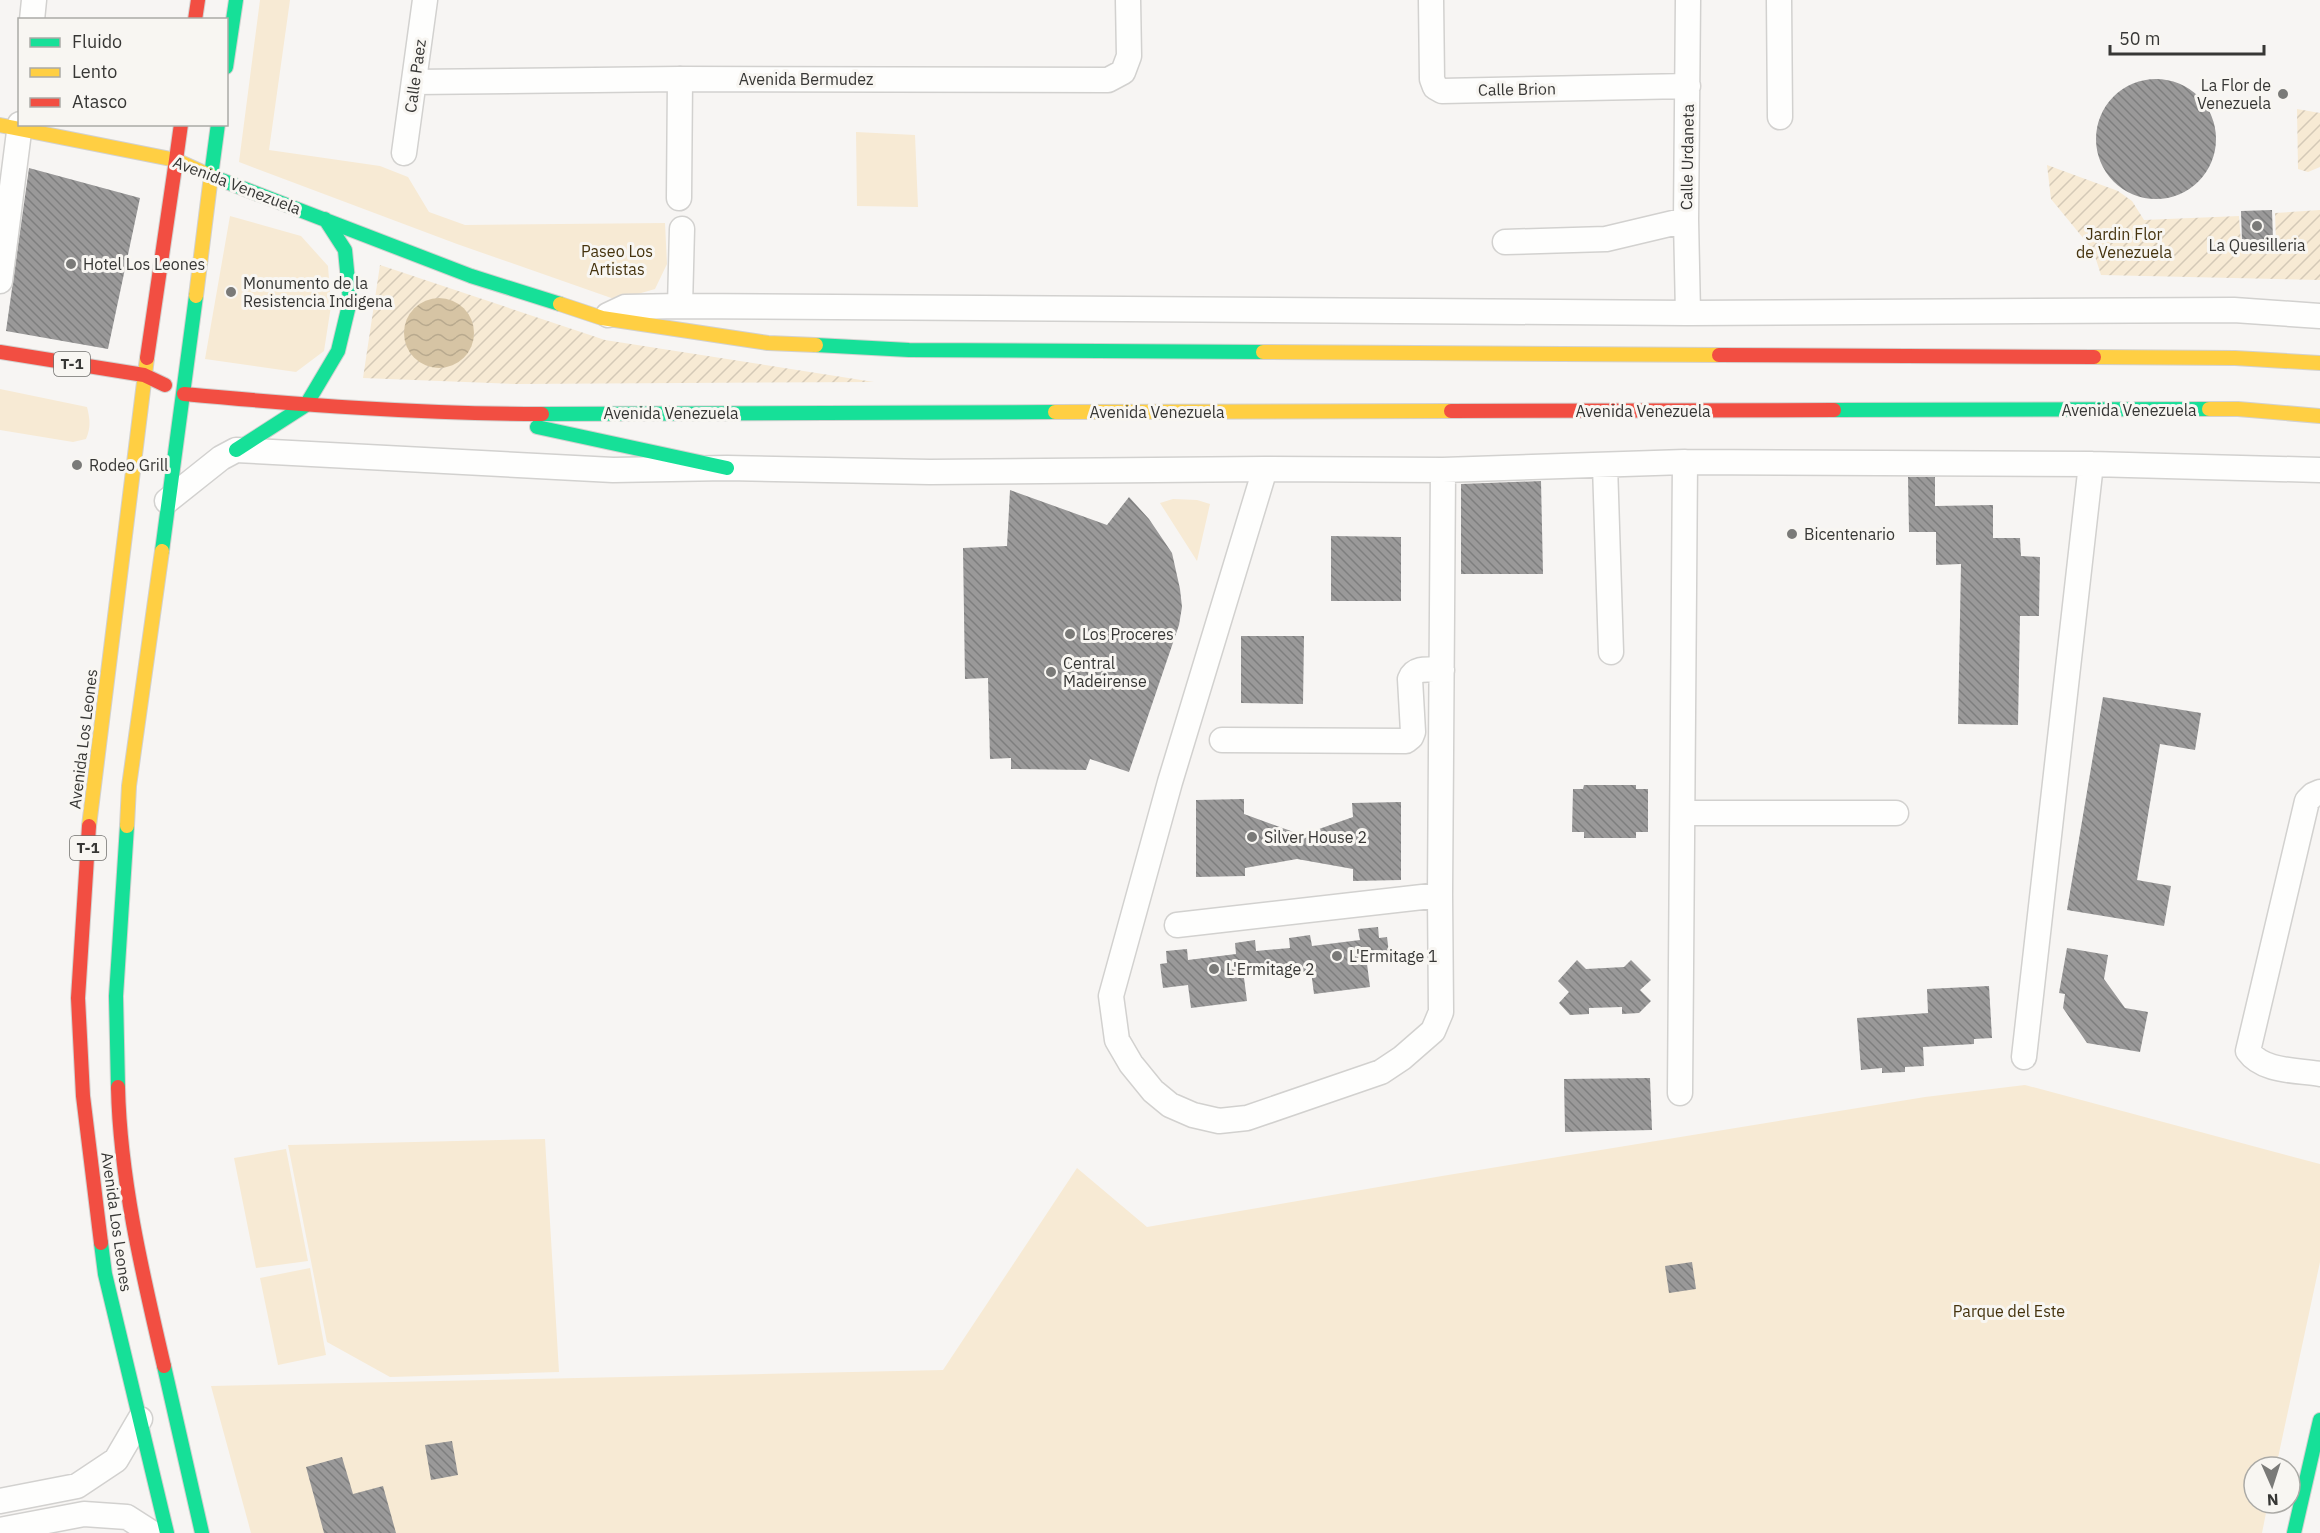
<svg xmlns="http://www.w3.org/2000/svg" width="2320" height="1533" font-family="'IBM Plex Sans',sans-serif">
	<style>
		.park { fill: #f7ead4 }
		.garden { fill: url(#garden-furrows) }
		.water { fill: url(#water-waves) }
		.building { fill: url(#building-back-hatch) }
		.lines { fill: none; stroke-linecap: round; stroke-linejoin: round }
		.street-casing { stroke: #d2d1cf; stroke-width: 27 }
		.fast-casing { stroke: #d2d1cf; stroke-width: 16 }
		.slow-casing { stroke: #d2d1cf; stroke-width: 16 }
		.jam-casing { stroke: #d2d1cf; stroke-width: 16 }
		.street { stroke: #fefefd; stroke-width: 24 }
		.fast { stroke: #16e098; stroke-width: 14 }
		.slow { stroke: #ffcf43; stroke-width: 14 }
		.jam { stroke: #f24e42; stroke-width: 14 }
		.poi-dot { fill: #7a7a78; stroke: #f8f6f2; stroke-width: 2 }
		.labels { text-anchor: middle; stroke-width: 6; stroke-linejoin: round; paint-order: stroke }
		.shield { fill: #f8f6f2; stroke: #71706e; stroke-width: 1.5 }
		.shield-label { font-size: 15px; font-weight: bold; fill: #373735 }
		.street-label { font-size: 16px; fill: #373735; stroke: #f8f6f2 }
		.poi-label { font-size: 16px; fill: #373735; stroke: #f8f6f2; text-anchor: start }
		.park-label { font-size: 16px; fill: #45330e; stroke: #f8f6f2 }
	</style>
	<defs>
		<pattern id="garden-furrows" width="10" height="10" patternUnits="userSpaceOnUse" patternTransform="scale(1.5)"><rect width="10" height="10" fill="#f7ead4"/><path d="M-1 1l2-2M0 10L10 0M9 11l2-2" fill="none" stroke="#d4c9b7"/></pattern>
		<pattern id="water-waves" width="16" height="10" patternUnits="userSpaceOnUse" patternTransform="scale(1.5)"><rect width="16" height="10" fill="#d6c4a4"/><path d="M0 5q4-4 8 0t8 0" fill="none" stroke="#b8a98e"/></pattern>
		<pattern id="building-back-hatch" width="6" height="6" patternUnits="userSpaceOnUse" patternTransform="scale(1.5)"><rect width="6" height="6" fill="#9a9999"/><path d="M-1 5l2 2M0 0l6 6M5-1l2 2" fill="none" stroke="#7e7e7e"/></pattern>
	</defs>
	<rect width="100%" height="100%" fill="#f7f5f3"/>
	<path class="park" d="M260,0H290L269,150L380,166L408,177L429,212L465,225L665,223L667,264L655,289L617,300L457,244L239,162Z
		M856,132L915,135L918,207L857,206Z
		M230,216L301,236L328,266L331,306L324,351L296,372L205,359Z
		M0,389L87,407C90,419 91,427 86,439L73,442L0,430Z
		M1173,499L1197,500L1210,504L1197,561L1160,503Z
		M2025,1085L2320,1164V1262L2276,1467H2254V1503H2268L2262,1533H251L211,1386L943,1370L1077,1168L1147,1227L1442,1176L1925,1097Z
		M545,1139L559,1372L390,1377L327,1342L288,1145Z
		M286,1149L308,1261L256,1268L234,1158Z
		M310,1268L326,1355L278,1365L260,1278Z"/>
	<path class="garden" d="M2297,109L2320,113V167L2308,172L2298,169Z
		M2047,165L2118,191L2132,201L2144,220L2239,216L2241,244L2276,243L2275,213L2320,210V280L2101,275L2093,250L2051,199Z
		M380,265L605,340L874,382L515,384L363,378Z"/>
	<path class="water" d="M404 333a35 35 0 1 1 70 0a35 35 0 1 1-70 0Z"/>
	<path class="building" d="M2096 139a60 60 0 1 1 120 0a60 60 0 1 1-120 0Z
		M29,168L140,198L108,349L6,331Z
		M2272,210L2273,240L2242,241L2241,211Z
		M1908,477H1935V506L1993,505V538H2020L2021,556L2040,557L2039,616H2020L2018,725L1958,724L1961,564L1936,565V532H1909Z
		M1541,481L1543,574H1461V484Z
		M1010,490L1107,525L1129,497L1149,519L1172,553L1180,589L1182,607L1179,625L1129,772L1090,759L1086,770L1011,769V758L990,759L988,678L965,679L963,548L1007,546Z
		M1331,536L1401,537V601H1331Z
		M1241,636H1304L1303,704L1241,703Z
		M2103,697L2201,713L2195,750L2160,744L2137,880L2171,886L2164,926L2067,910Z
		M1584,785H1636V789H1648V832H1636V838H1584V832H1572L1573,789H1583Z
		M1244,799V814L1302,835L1353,817L1352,803L1401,802V880L1353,881V869L1297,859L1245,868V876L1196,877V800Z
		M1378,927L1379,938L1387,937L1390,961L1367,964L1370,987L1314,994L1311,971L1287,974V972L1244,978L1247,1001L1191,1008L1188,985L1163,988L1160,964L1167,963L1166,951L1187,949L1188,960L1236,954L1235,943L1255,940L1256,951L1290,948L1289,938L1310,935L1312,946L1360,940L1358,929Z
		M2067,948L2108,955L2104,979L2125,1008L2148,1012L2140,1052L2087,1043L2063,1008L2065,994L2059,993Z
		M1577,960L1586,969L1624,967L1631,960L1651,980L1640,990L1651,1001L1639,1013L1622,1014V1007L1589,1008V1014L1570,1015L1559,1003L1569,992L1558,981Z
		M1989,986L1992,1038L1974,1039V1044L1923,1047L1924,1066L1905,1067V1072L1882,1073V1068L1861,1070L1857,1018L1928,1013L1927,989Z
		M1650,1078L1652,1130L1565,1132L1564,1079Z
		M1692,1262L1696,1289L1669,1293L1665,1266Z
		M452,1441L458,1475L431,1480L425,1445Z
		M342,1457L353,1494L383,1486L396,1533H324L306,1467Z"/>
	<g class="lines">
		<g class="street-casing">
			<path id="street" d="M1431,0L1432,79L1435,87L1442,91L1688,86
				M1688,0L1686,220L1688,313
				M1779,0L1780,117
				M32,20L34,0
				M414,82L680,79L1108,80L1123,72L1129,56L1128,0
				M404,153L425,0
				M679,198L680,79
				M1505,242L1606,239L1686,220
				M0,281L20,124
				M680,306L682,229
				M608,315L625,307L680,306L1688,313L2234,310L2320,316
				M1605,465L1611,652
				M1265,469L1170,782L1111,996L1117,1040L1131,1064L1153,1091L1170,1105L1193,1115L1219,1121L1247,1118L1381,1072L1402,1058L1433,1031L1441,1012L1440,895L1443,470
				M167,501L221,458L236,450L613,470L727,468L930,472L1265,469L1443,470L1685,462L2091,464L2320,470
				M1222,740L1406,741L1411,737L1413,732L1410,679C1415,666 1430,670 1442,670
				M2320,792L2313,795L2307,801L2248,1051C2263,1072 2296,1070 2320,1074
				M1683,813H1896
				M1177,925L1440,895
				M2024,1057L2091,464
				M1680,1093L1685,462
				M0,1501L77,1486L116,1460L140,1419
				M0,1530L84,1514L127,1517L152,1533"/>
		</g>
		<g class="fast-casing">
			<path id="fast" d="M226,67L236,0
				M218,124L211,176L471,276L560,304
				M816,345L909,350L1263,352
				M1834,410L2209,409
				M542,414L1055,412
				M537,427L727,468
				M236,450L306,405L338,351L350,301L345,250L325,219
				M162,551L196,296
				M118,1087L116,996L127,826
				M101,1243L105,1274L167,1533
				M164,1366L202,1533
				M2294,1533L2320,1420"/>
		</g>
		<g class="slow-casing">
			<path id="slow" d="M0,125L176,160L211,176L196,296
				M560,304L602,318L768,343L816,345
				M1263,352L1719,355
				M2094,357L2235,358L2320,363
				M2209,409H2238L2320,416
				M1055,412L1451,411
				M89,826L147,358
				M127,826L129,786L162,551"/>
		</g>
		<g class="jam-casing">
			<path id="jam" d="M195,20L198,0
				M176,160L181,124
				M0,352L144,375L165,385
				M1719,355L2094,357
				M147,358L176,160
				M184,394C303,405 422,414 542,414
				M1451,411L1834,410
				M89,826L78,998L83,1096L101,1243
				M118,1087C120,1180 143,1276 164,1366"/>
		</g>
		<use href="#street" class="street"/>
		<use href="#fast" class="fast"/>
		<use href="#slow" class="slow"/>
		<use href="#jam" class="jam"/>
	</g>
	<g class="poi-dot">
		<circle cx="2283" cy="94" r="6"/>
		<circle cx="2257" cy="226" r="6"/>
		<circle cx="71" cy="264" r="6"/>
		<circle cx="231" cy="292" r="6"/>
		<circle cx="77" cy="465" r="6"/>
		<circle cx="1792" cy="534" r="6"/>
		<circle cx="1070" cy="634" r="6"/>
		<circle cx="1051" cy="672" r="6"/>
		<circle cx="1252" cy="837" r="6"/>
		<circle cx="1337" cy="956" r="6"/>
		<circle cx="1214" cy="969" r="6"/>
	</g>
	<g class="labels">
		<g class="shield">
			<rect x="54" y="352" width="36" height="24" rx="4.5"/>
			<rect x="70" y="836" width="36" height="24" rx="4.5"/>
		</g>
		<g class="shield-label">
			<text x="72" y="369">T-1</text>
			<text x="88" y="853">T-1</text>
		</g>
		<g class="street-label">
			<text transform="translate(415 76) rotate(-82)" y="6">Calle Paez</text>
			<text x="806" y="85">Avenida Bermudez</text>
			<text transform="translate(1517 89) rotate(-1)" y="6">Calle Brion</text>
			<text transform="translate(1687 157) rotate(-89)" y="6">Calle Urdaneta</text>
			<text transform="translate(237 185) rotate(21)" y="6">Avenida Venezuela</text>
			<text x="2129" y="416">Avenida Venezuela</text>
			<text x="1643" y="417">Avenida Venezuela</text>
			<text x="1157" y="418">Avenida Venezuela</text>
			<text x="671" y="419">Avenida Venezuela</text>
			<text transform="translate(83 739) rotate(-83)" y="6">Avenida Los Leones</text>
			<text transform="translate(117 1222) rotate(82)" y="6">Avenida Los Leones</text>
		</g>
		<g class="poi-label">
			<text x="2271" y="91" text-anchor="end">La Flor de<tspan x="2271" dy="18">Venezuela</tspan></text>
			<text x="2257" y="251" text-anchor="middle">La Quesilleria</text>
			<text x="83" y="270">Hotel Los Leones</text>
			<text x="243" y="289">Monumento de la<tspan x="243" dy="18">Resistencia Indigena</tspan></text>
			<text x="89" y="471">Rodeo Grill</text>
			<text x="1804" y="540">Bicentenario</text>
			<text x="1082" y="640">Los Proceres</text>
			<text x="1063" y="669">Central<tspan x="1063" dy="18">Madeirense</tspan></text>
			<text x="1264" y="843">Silver House 2</text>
			<text x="1349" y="962">L'Ermitage 1</text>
			<text x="1226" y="975">L'Ermitage 2</text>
		</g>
		<g class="park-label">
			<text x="2124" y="240">Jardin Flor<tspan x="2124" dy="18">de Venezuela</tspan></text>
			<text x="617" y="257">Paseo Los<tspan x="617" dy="18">Artistas</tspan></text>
			<text x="2009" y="1317">Parque del Este</text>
		</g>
	</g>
	<rect x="18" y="18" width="210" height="108" fill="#f8f6f2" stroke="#abaaa6" stroke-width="1.5"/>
	<rect x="30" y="38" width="30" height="9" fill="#16e098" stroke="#abaaa6" stroke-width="1.5"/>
	<text x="72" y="48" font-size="18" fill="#373735">Fluido</text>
	<rect x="30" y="68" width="30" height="9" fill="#ffcf43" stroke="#abaaa6" stroke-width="1.5"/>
	<text x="72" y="78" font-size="18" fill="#373735">Lento</text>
	<rect x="30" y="98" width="30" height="9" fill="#f24e42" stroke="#abaaa6" stroke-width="1.5"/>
	<text x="72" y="108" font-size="18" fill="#373735">Atasco</text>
	<g transform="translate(2272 1485) rotate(177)"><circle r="28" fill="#f8f6f2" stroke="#abaaa6" stroke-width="1.5"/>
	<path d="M0-4.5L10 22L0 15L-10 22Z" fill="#7a7a78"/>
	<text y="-9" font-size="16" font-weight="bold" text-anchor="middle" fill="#373735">N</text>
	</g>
	<path d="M2110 45v9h154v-9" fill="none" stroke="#373735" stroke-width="3"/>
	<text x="2119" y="45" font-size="18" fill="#373735" stroke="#f8f6f2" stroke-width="4.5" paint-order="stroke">50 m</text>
</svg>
